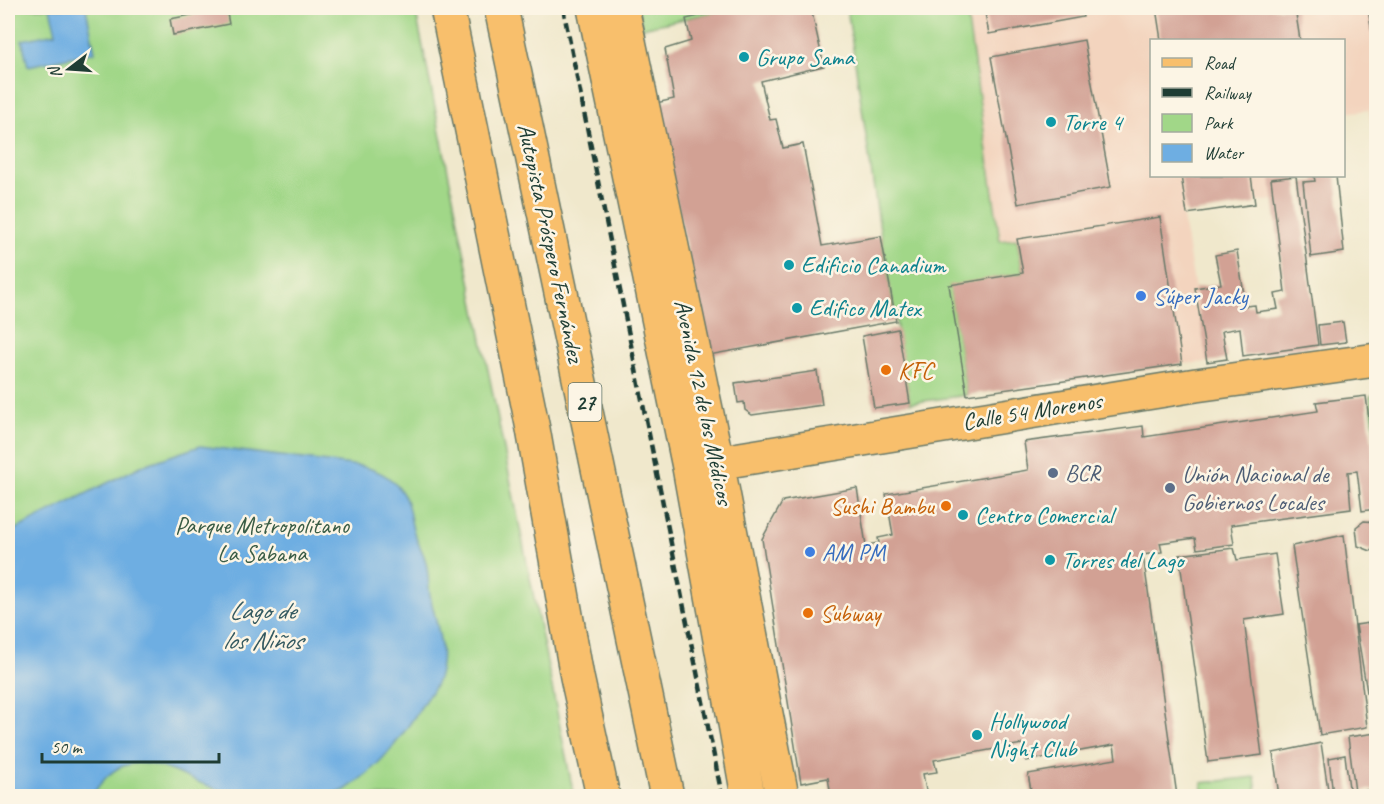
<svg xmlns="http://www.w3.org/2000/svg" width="1384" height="804" font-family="Caveat,sans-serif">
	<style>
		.built { fill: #f3d4be }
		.green { fill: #a1d788; stroke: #608a5e; stroke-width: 1.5 }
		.water { fill: #6eaee2; stroke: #46768b; stroke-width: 1.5 }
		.building { fill: #d2a194 }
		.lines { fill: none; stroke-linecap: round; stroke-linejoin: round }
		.major-casing { stroke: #687969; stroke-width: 36 }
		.highway-casing { stroke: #687969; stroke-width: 36 }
		.major { stroke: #f8bf6c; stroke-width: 33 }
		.highway { stroke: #f8bf6c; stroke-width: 33 }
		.rail { stroke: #1f3d34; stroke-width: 4.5; stroke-dasharray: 9 4.5; stroke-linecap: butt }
		.culture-dot { fill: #0f9aa8; stroke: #fcf5e5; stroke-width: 2 }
		.shop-dot { fill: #3f7fe0; stroke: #fcf5e5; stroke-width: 2 }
		.food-dot { fill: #e8710a; stroke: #fcf5e5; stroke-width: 2 }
		.service-dot { fill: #5c6f8a; stroke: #fcf5e5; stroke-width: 2 }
		.labels { text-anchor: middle; stroke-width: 5; stroke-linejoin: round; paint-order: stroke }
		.shield { fill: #fcf5e5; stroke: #617469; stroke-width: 1.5 }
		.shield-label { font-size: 22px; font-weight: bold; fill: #1f3d34 }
		.culture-label { font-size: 24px; fill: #0d838f; stroke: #fcf5e5; text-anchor: start }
		.street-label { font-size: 24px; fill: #1f3d34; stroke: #fcf5e5 }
		.shop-label { font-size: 24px; fill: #366cbe; stroke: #fcf5e5; text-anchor: start }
		.food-label { font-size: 24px; fill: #c56008; stroke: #fcf5e5; text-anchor: start }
		.service-label { font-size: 24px; fill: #4e5e75; stroke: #fcf5e5; text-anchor: start }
		.park-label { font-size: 24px; fill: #395c45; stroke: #fcf5e5 }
		.water-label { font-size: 26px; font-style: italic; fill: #335960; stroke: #fcf5e5 }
	</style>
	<rect width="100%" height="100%" fill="#fcf5e5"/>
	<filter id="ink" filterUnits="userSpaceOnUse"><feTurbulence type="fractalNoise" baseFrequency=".0167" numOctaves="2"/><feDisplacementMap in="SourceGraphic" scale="12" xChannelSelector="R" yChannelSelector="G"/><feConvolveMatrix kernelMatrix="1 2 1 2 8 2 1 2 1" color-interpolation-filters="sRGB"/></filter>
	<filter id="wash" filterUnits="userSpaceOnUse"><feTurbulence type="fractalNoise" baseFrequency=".008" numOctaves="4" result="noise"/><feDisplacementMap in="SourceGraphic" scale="24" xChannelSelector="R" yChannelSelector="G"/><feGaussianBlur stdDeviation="1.35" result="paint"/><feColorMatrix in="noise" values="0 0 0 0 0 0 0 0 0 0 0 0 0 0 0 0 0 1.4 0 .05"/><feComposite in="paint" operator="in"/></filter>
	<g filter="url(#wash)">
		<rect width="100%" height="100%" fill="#f0e8cc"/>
		<path class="built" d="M966,8H1376V163L1369,110L1344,113V40H1152V176H1271L1274,200L1182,212L1207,362L1182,364L1160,217L1000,241Z"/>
		<path class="green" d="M8,8H415L574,796H8Z
			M638,8H733L642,28Z
			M847,8H966L1000,241L1017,239L1023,273L950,286L967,395L910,403L881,236Z
			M1376,395V442L1370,396Z
			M1255,777L1257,796H1204L1202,783Z"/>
		<path class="water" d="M50,8H86L95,52L28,66L22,40L56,33Z
			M200,446L360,466C377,470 391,476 401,491C410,503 409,516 413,529C416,541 424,552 426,563C429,574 428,585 430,595C436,626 449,653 436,684C432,692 425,699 421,707C399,741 380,767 345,790C336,795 320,794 309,795C284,797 257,798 232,793C180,784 131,729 92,796H8V533L141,466Z"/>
		<g id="blocks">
			<path class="building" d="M226,8L229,24L173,35L170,19Z
				M733,8H811L824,66L761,81L770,120L776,119L783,148L803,144L822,246L881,236L896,321L709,355L656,103L674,99L665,49L691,41L686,19Z
				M984,8H1081L1083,17L989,34Z
				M1156,8H1295L1300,40H1161Z
				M1368,8H1376V52H1375Z
				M1084,40L1111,187L1018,204L991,57Z
				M1181,176H1251L1255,204L1187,214Z
				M1296,176L1318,345L1243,356L1240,328L1222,331L1227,359L1207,362L1195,288L1221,284L1215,255L1237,251L1246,306L1255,305L1256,312L1278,309L1275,294L1285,292L1271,179Z
				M1314,176H1336L1344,252L1311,257L1303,182L1315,181Z
				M1160,217L1182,364L967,395L949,285L1023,273L1017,239Z
				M1343,322L1346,342L1320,345L1318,325Z
				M898,329L910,403L874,408L862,336Z
				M817,371L822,405L752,415L745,410L744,402L738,403L735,383Z
				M1366,396L1376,475V509L1362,511L1357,471L1348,472L1351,509L1231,525L1234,544L1197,549L1195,538L1160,543L1162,552L1143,555L1177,796H1120V792L1096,796H1032L1028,774L1116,759L1114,745L1026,761L1022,744L934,760L937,772L923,774L927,796H831L828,778L801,783L762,539L783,501L857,488L866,545L879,543L878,538L893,535L886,494L1028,470L1024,442L1143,426L1144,437L1318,411L1316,402Z
				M1364,521L1376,522V544L1371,551L1358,546L1356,527Z
				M1344,535L1367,727L1320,735L1292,546Z
				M1234,548L1237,560L1275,554L1284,614L1244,620L1262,755L1208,762L1179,555Z
				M1376,622V690L1367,692L1356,625Z
				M1376,733V789L1355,792L1348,737Z
				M1321,743L1329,796H1279L1273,753Z
				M1345,755L1350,796H1333L1329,758Z"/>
		</g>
	</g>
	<g filter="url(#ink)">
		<use href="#blocks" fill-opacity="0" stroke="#687969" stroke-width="1.5"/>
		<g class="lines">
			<g class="major-casing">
				<path id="major" d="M594,8L689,467L748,796
					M622,8L717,462L782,796
					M697,466L1196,385L1376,360"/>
			</g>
			<g class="highway-casing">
				<path id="highway" d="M447,8L533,429L577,677L603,796
					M501,8L667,796"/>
			</g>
			<use href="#major" class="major"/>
			<use href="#highway" class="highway"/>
			<path class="rail" d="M563,8L722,796"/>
		</g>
	</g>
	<g class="culture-dot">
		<circle cx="744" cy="57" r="6"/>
		<circle cx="1051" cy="122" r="6"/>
		<circle cx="789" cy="265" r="6"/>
		<circle cx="797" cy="308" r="6"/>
		<circle cx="963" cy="515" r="6"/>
		<circle cx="1050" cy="560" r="6"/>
		<circle cx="977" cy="735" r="6"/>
	</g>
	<g class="shop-dot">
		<circle cx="1141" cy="296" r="6"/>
		<circle cx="810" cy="552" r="6"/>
	</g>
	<g class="food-dot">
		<circle cx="886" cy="370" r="6"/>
		<circle cx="946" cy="506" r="6"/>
		<circle cx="808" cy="613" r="6"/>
	</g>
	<g class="service-dot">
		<circle cx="1053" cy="473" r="6"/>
		<circle cx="1170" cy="488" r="6"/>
	</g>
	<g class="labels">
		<rect class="shield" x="568.5" y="383" width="33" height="38" rx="4.5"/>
		<g class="shield-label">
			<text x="585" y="410">27</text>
		</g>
		<g class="culture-label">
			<text x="756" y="65">Grupo Sama</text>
			<text x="1063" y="130">Torre 4</text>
			<text x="801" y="273">Edificio Canadium</text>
			<text x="809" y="316">Edifico Matex</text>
			<text x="975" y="523">Centro Comercial</text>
			<text x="1062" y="568">Torres del Lago</text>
			<text x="989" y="729">Hollywood<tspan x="989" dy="28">Night Club</tspan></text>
		</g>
		<g class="street-label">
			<text transform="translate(551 243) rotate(78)" y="8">Autopista Próspero Fernández</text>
			<text transform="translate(704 402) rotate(78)" y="8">Avenida 12 de los Médicos</text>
			<text transform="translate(1032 411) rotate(-9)" y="8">Calle 54 Morenos</text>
		</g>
		<g class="shop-label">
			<text x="1153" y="304">Súper Jacky</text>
			<text x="822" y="560">AM PM</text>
		</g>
		<g class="food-label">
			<text x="898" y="378">KFC</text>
			<text x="934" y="514" text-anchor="end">Sushi Bambu</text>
			<text x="820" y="621">Subway</text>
		</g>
		<g class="service-label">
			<text x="1065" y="481">BCR</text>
			<text x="1182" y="482">Unión Nacional de<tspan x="1182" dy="28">Gobiernos Locales</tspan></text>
		</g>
		<g class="park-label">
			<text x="262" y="533">Parque Metropolitano<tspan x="262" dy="28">La Sabana</tspan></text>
		</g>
		<g class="water-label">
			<text x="262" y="619">Lago de<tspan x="262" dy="30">los Niños</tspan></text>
		</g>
	</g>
	<rect width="1384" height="804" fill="none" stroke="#fcf5e5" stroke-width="30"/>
	<rect x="1150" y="39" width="195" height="138" fill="#fcf5e5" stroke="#a4ab9e" stroke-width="1.5"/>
	<rect x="1162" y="58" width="30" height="9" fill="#f8bf6c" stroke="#a4ab9e" stroke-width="1.5"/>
	<text x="1204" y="69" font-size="18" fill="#1f3d34">Road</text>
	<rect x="1162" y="88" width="30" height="9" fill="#1f3d34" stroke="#a4ab9e" stroke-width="1.5"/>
	<text x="1204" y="99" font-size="18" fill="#1f3d34">Railway</text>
	<rect x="1162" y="114" width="30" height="18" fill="#a1d788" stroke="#a4ab9e" stroke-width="1.5"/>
	<text x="1204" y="129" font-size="18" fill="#1f3d34">Park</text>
	<rect x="1162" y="144" width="30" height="18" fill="#6eaee2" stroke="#a4ab9e" stroke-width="1.5"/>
	<text x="1204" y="159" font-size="18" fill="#1f3d34">Water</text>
	<g transform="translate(69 69) rotate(253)" stroke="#fcf5e5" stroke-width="4.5" paint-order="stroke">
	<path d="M0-4.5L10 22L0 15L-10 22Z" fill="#1f3d34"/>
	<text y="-9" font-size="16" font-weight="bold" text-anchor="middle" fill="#1f3d34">N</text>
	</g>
	<path d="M42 753v9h177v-9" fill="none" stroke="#1f3d34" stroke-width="3"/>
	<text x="51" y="753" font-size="18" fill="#1f3d34" stroke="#fcf5e5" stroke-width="4.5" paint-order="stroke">50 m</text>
</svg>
